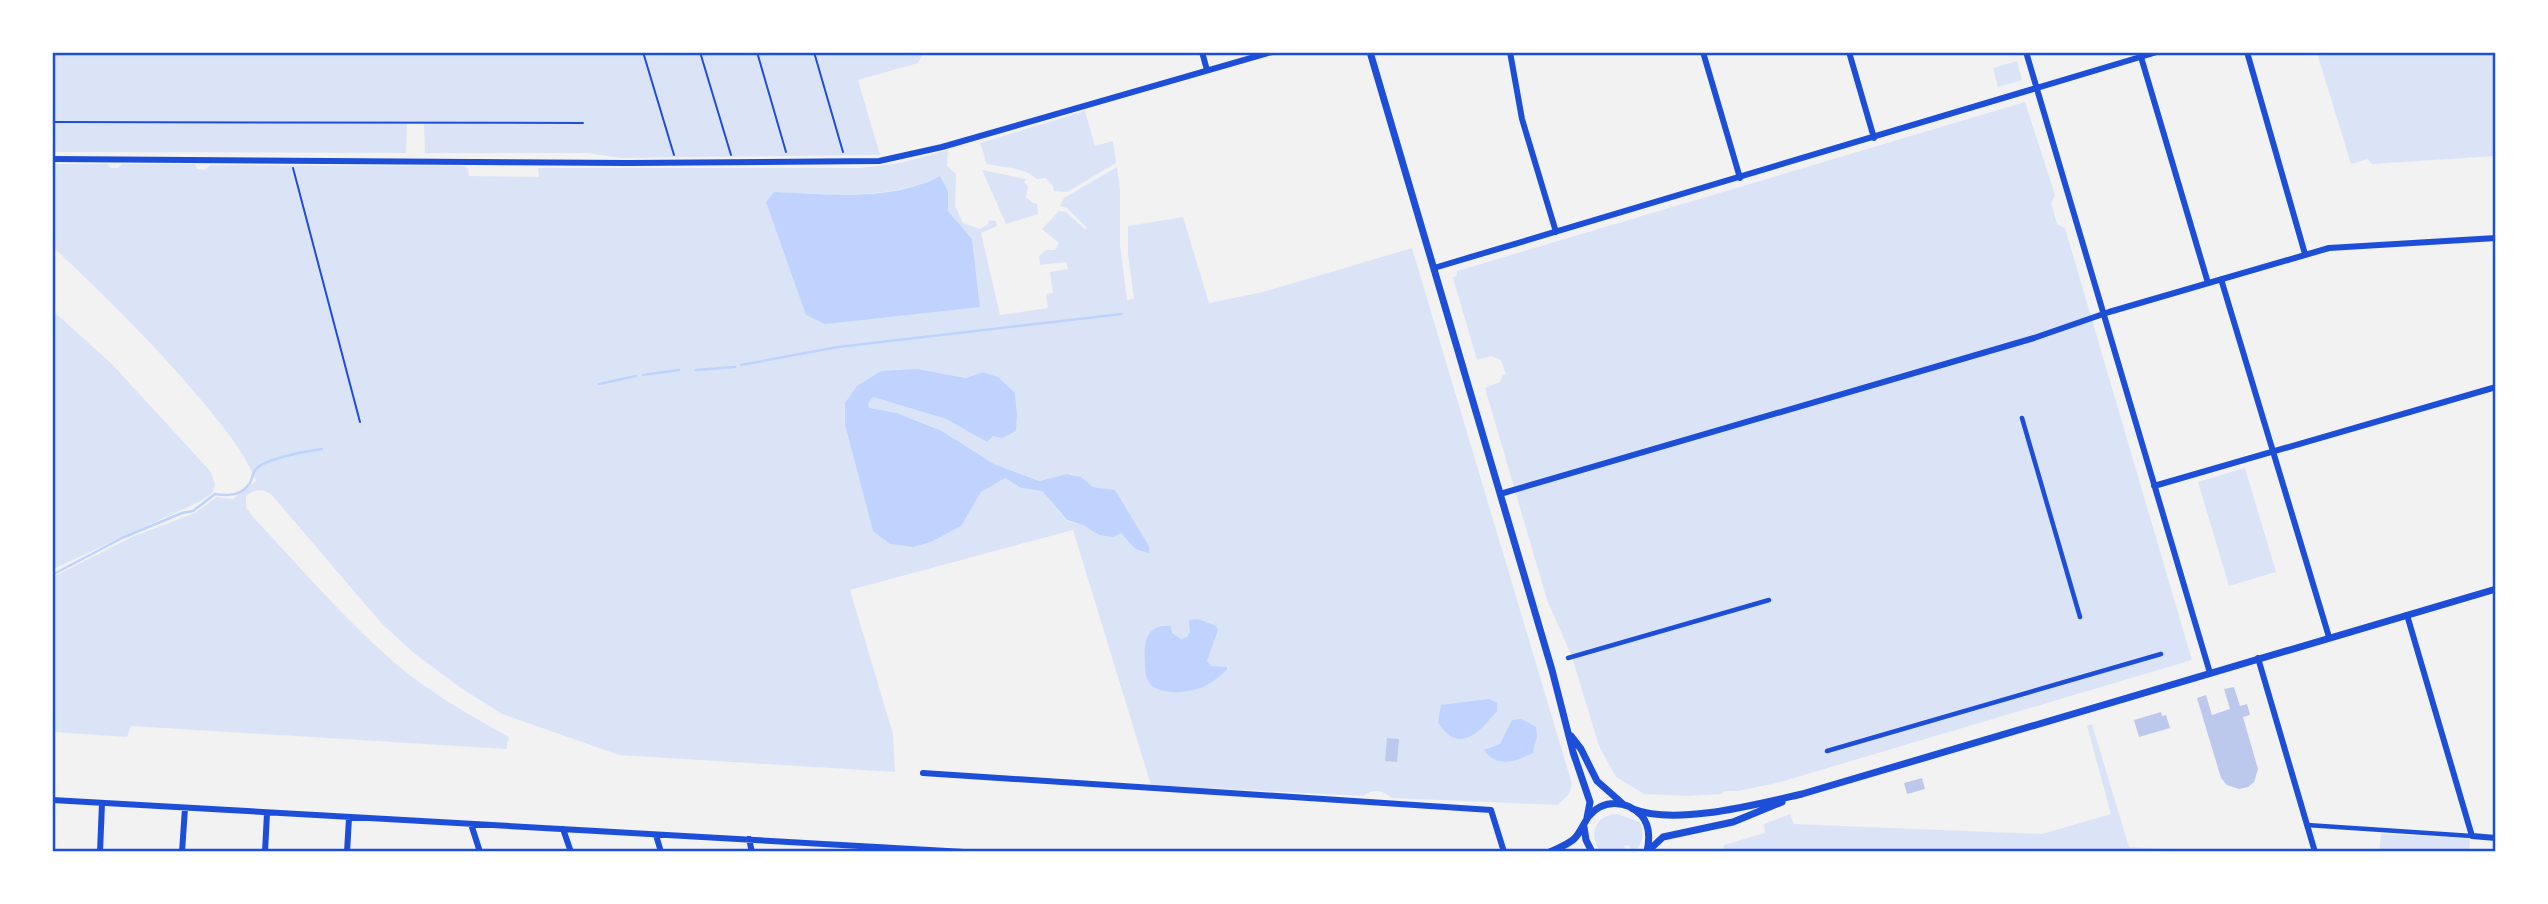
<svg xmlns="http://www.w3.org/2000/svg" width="2548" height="904" font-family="'Sofia Sans Condensed',sans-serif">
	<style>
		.green { fill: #dbe4f7; fill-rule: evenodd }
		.water { fill: #bfd3fe }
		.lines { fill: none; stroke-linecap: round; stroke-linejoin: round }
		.stream { stroke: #bfd3fe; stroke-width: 2.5 }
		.building { fill: #bdc9ec }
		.path { stroke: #1d4ed8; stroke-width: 2 }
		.pedestrian { stroke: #1d4ed8; stroke-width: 4.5 }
		.minor { stroke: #1d4ed8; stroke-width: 6 }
		.tertiary { stroke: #1d4ed8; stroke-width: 7 }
		.neatline { fill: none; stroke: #1d4ed8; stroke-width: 2.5 }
	</style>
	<rect width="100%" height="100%" fill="#f2f2f2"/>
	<path class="green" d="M53,53L922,52L923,53L918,63L858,80L880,155L621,158L587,153H425L424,124H407L406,153L53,152Z
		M2317,53H2495V156L2372,164L2368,159L2351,164Z
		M2017,61L2022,80L1998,87L1993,68Z
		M2025,102L2055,195L2051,203L2057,224L2065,228L2192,660L1777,783L1738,791H1725L1722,794L1689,796L1644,794L1616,777L1599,746L1572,657L1547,600L1485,388L1500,382L1503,375L1506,374L1501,360L1492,356L1477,360L1453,278L1457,275V271Z
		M1085,111L1095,146L1113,141L1116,163L1067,192L1054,191L1053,186L1046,178L1037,179C1025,168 1003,167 987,164L984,158L985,157L980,143Z
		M948,150L947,166L956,174L955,206L963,223L980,229L988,224L989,220L996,221L997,226L981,233L1000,315L1048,308L1046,294L1053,293L1050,272L1068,269L1066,262L1040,265L1039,256L1046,250H1055L1059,243L1042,229L1059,211L1066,212L1086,230L1087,228L1067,208L1060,206L1064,198L1117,167L1120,189V245L1127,300L1134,299L1128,254V226L1183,217L1209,303L1263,292L1412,248L1572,784L1569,794L1558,805L1392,798C1381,790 1375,788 1363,796L1151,785L1073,530L850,590L893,734L895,772L619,755L502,714L458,686L415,654L382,624L271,494C261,488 254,489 246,497V507L253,517C300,567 344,619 396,664C430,693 470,715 509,737L506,749L131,726L127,737L53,732V577L132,537L195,513L217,497L233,499L256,481C244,451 222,425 202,401C156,346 105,296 53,247V164H108L111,168H118L122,164H195L197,169L205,170L210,165L462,166L468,168L469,176L539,177L538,168H859L901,163ZM940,176L948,191V211L972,239L980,306L945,310L774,192C828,194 890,201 940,176ZM918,369L966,378L983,372L998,377L1015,394L1017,413L987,442L946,419L873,397L868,404L870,408L897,413L942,431L994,464L1039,481L1068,474L1081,477L1093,487L1114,490L1149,546L1135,549L1121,533L1099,535L1083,525L1067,521L1042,491L1021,488L1005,478L981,492L960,526L931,542L913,547L890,544L857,386Z
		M982,170L1026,179L1024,182L1028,186L1026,197L1033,203L1037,204L1038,214L1006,224Z
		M53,311L112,364L211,472L215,485L212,493L203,500L53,569Z
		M2245,468L2276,572L2229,586L2198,482Z
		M2092,724L2129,847L2214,851H1723L1724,845L1765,833L1764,824L1790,814L1794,824L2042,834L2111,814L2087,726Z
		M1617,814L1640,822C1644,833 1644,843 1634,851L1628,845L1624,846L1626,851H1600C1588,834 1595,815 1617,814Z
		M2381,834L2470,838L2469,851L2379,852Z"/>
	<path class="water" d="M940,176L948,191V211L972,239L980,307L825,324L806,315L766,202L774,192C828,194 891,202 940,176Z
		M918,369L966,378L983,372L998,377L1015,393L1017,413L1016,431L1002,438L993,436L987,442L946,419L873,397L868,404L870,408L897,413L942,431L994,464L1039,481L1067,474L1081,477L1093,487L1115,490L1149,546V553L1135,549L1121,533L1113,537L1099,535L1083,525L1067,520L1042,491L1021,488L1005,478L981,492L961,526L931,542L913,547L890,544L873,531L845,424V403L857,386L881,371Z
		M1198,619L1216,626L1218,630L1207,661L1211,666L1227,667V670C1220,676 1213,682 1205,686C1191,693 1163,696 1151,685C1146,679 1145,672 1145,664C1144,645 1144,624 1171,626L1172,633L1181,639L1187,637L1190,632L1189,620Z
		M1489,699L1497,703V711C1479,732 1459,756 1438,722L1441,705Z
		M1521,719L1536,727L1537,736L1533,753C1516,761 1497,769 1484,750L1500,744L1512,720Z"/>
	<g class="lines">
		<path class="stream" d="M741,365L838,347L1122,314
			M696,370L735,367
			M643,375L679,370
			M599,384L636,376
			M52,575L122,538L182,513L193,511L215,494C229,496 241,496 250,483C253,478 252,472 257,468C268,458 307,451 322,449"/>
	</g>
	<path class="building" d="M2234,687L2240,706L2247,704L2250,715L2243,717L2258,769L2254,782L2248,787L2239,789L2227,785L2221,778L2197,698L2206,695L2212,715L2230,709L2224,689Z
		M2161,712L2162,716L2166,715L2170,728L2139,737L2134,720Z
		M1387,738L1399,739L1397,762L1385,761Z
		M1922,778L1925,789L1907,794L1904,783Z"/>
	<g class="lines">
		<path class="path" d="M643,52L674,155
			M700,52L731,155
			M757,52L786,152
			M814,52L843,152
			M52,122L583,123
			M293,168L360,422"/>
		<path class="pedestrian" d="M2022,418L2080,617
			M1568,658L1769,600
			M1827,751L2161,654
			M2307,825L2472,836"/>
		<path class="minor" d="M1202,52L1207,70
			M1510,52L1522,119L1556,232
			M1703,52L1740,178
			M1849,52L1874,138
			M2026,52L2210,673
			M2247,52L2305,254
			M2141,57L2208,283
			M52,159L628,163L879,161L942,147L1272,52
			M1434,268L2157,52
			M2221,279L2329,637
			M2154,486L2496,387
			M1500,494L2034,338L2109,312L2329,248L2496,238
			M2407,615L2472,836L2496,838
			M2258,658L2315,852
			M923,773L1491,810L1504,852
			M52,800L965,852
			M471,824L480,852
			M563,829L571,852
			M656,835L661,852
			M749,839L752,852
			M100,852L102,803
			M182,852L185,808
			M265,852L267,813
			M347,852L349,818"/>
		<path class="tertiary" d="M1370,52L1552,670L1573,752L1590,802L1587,818
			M1571,736L1581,749L1597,781L1623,804
			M1633,809C1675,826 1758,804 1802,794L2496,589
			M1584,827L1586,840L1592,852
			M1550,852C1558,848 1567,845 1574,839C1581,832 1583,824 1589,816C1603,799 1626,800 1641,815C1650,825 1650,838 1647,851
			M1647,852L1663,837L1733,822L1782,802"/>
	</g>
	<rect width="2548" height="904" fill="none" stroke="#ffffff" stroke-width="108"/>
	<rect x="54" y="54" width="2440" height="796" class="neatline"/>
</svg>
